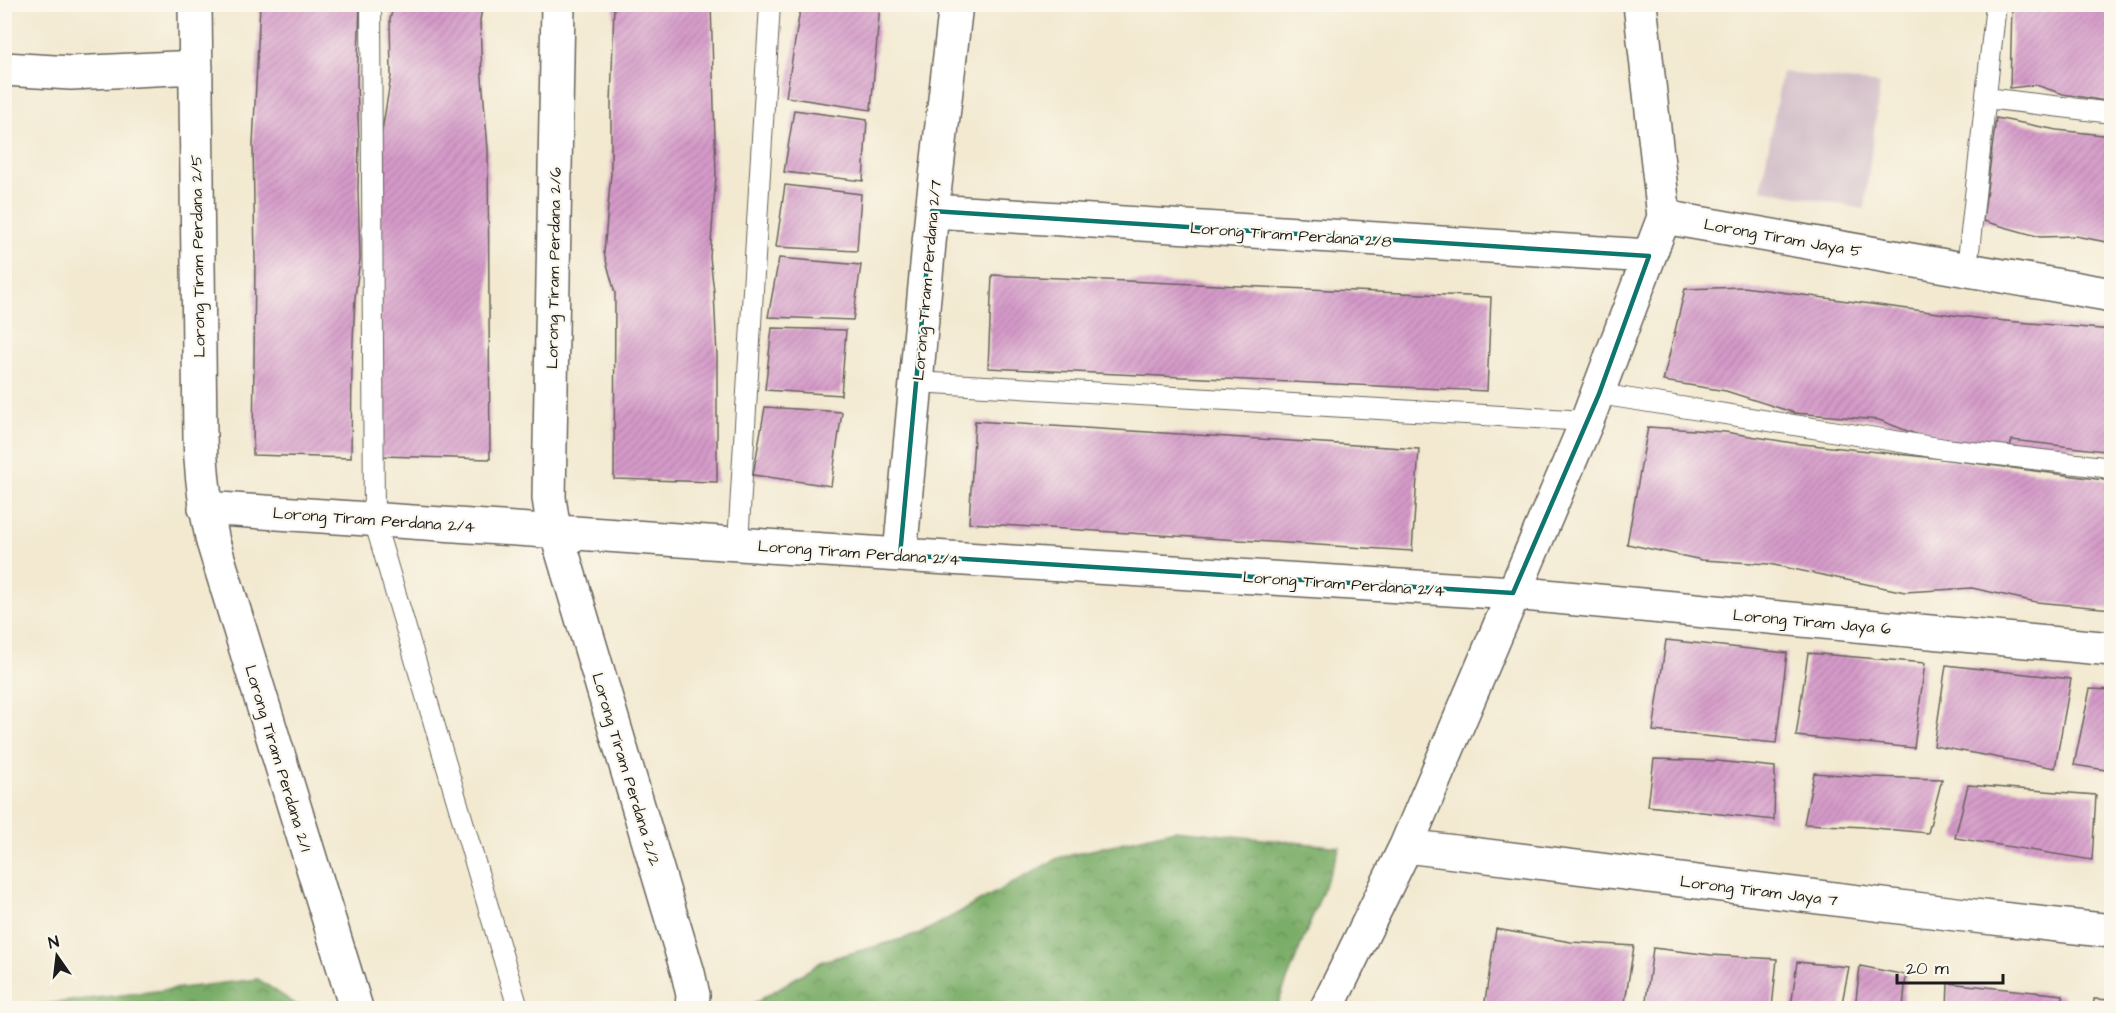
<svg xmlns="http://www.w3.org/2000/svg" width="2116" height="1013" font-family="'Architects Daughter',sans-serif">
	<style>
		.industrial { fill: #d2bdc8 }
		.forest { fill: url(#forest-crowns); stroke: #4b6442; stroke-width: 1.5 }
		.building { fill: url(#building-hatch) }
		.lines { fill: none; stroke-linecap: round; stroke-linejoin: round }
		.lane-casing { stroke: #67645b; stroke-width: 22 }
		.street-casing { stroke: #67645b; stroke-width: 36 }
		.lane { stroke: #fff; stroke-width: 20 }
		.street { stroke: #fff; stroke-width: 33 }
		.marked { fill: none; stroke: #0f766e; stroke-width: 4.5; stroke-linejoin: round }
		.labels { text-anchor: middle; stroke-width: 4.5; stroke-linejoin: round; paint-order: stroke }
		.street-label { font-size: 16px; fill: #1c1c1c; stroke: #fbf7ec }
	</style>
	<defs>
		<pattern id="forest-crowns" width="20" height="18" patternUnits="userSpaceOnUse" patternTransform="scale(1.5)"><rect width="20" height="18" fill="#7aad68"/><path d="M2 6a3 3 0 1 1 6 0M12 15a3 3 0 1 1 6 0" fill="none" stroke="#638c55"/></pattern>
		<pattern id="building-hatch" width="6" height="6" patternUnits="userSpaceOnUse" patternTransform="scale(1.5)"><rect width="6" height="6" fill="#d499c8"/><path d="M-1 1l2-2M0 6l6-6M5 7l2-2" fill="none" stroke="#b583ab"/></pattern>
	</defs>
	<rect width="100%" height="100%" fill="#fbf7ec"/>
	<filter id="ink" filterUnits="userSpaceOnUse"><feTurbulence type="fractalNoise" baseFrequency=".0167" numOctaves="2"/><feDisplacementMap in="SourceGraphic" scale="12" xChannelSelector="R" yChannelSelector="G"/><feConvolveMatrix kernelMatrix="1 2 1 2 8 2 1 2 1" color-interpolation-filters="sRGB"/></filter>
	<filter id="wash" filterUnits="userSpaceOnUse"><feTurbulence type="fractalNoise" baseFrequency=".008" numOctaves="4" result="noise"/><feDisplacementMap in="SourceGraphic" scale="24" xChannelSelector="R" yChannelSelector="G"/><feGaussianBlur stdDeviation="1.35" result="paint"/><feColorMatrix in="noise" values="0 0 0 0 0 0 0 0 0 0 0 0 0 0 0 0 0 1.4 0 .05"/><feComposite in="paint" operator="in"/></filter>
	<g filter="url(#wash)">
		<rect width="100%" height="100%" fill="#f2e9d0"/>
		<path class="industrial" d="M1782,72L1880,84L1864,209L1761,189Z"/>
		<path class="forest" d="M1175,830L1340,847L1276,1008H747L823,961L920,934L1058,858Z
			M258,979L301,1008H12Z"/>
		<g id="blocks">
			<path class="building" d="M260,4H360L357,82L359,144L358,190L360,259L355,297L352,363L351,458L253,455L255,261L253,144Z
				M394,4H483L480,20L482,78L488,149L490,459L381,456L379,150L391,76L390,19Z
				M614,4H711L716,175L710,257L714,292L717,356V482L614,479L615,293L604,253L611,173V106Z
				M801,4H880L871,110L786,97Z
				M2012,4H2112V102L2063,94L2036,85L2010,88Z
				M794,110L867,120L863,181L784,172Z
				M1996,118L2057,130L2112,136V243L2075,236L2040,237L1983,221Z
				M785,185L861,194L857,251L776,247Z
				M779,258L861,265L853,320L768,317Z
				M992,275L1491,297L1487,391L988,368Z
				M1743,287L1983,319L2112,330V452L2012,440L2008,453L1944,445L1879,420L1795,413L1726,391L1663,381L1685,289Z
				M772,328L846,330L841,395L765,390Z
				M765,407L842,412L831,486L753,475Z
				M975,421L1419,449L1412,551L969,523Z
				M1648,427L1725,432L1793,443L1935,458L2112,481V609L2036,602L1972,588L1905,592L1769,564L1702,560L1627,544Z
				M1666,640L1787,653L1776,743L1653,731Z
				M1808,653L1925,663L1914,748L1796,736Z
				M1946,665L2071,679L2055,768L1934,746Z
				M2090,689L2112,690V771L2074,765Z
				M1654,759L1717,761L1775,767L1774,820L1648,806Z
				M1814,773L1871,777L1942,779L1928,833L1864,827L1804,824Z
				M1968,785L2096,795L2092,860L1955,838Z
				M1496,929L1571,942L1634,946L1624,1008H1484Z
				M1653,948L1711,955L1777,959L1772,1008H1645Z
				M1797,962L1849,967L1841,1008H1791Z
				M1860,966L1906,975L1903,1008H1855Z
				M1948,983L2063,995L2062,1008H1947Z
				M2094,999L2112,1000V1008H2093Z"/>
		</g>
	</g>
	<g filter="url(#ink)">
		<use href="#blocks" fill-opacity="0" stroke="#67645b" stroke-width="1.5"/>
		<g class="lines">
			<g class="lane-casing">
				<path id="lane" d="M371,4L374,520L518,1008
					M1986,98L2112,113
					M1967,269L1996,4
					M916,382L1587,421
					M1599,394L1945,449L2112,468
					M738,543L770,4"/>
			</g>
			<g class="street-casing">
				<path id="street" d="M195,4L200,437C201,473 205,507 213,542L356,1008
					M558,4L549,498L552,518L688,973L693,995L692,1008
					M4,69L71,73L196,67
					M932,211L1649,256
					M1664,217L2112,295
					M205,508L900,555L1513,593L2112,649
					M900,555L932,211L956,4
					M1406,846L1956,914L2112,931
					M1327,1008L1406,846L1587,421L1664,217L1640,4"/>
			</g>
			<use href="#lane" class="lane"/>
			<use href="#street" class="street"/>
		</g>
	</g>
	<path class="marked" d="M932,211L1649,256L1599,394L1513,593L900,555Z"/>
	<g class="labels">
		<g class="street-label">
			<text transform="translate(1291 234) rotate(4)" y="6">Lorong Tiram Perdana 2/8</text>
			<text transform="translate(1783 237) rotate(10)" y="6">Lorong Tiram Jaya 5</text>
			<text transform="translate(197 256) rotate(-91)" y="6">Lorong Tiram Perdana 2/5</text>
			<text transform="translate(553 268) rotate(-89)" y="6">Lorong Tiram Perdana 2/6</text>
			<text transform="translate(926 280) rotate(-85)" y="6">Lorong Tiram Perdana 2/7</text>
			<text transform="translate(374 519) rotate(4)" y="6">Lorong Tiram Perdana 2/4</text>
			<text transform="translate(859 552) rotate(4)" y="6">Lorong Tiram Perdana 2/4</text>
			<text transform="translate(1344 583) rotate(4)" y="6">Lorong Tiram Perdana 2/4</text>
			<text transform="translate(1812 621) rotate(5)" y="6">Lorong Tiram Jaya 6</text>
			<text transform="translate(279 758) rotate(73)" y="6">Lorong Tiram Perdana 2/1</text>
			<text transform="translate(627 769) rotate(73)" y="6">Lorong Tiram Perdana 2/2</text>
			<text transform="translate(1759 890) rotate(7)" y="6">Lorong Tiram Jaya 7</text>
		</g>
	</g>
	<rect width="2116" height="1013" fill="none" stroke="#fbf7ec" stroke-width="24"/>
	<g transform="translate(57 956) rotate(346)" stroke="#fbf7ec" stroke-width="4.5" paint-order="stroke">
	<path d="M0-4.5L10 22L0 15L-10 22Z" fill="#1c1c1c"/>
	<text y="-9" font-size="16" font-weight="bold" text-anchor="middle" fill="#1c1c1c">N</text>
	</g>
	<path d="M1897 974v9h106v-9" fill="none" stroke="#1c1c1c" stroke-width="3"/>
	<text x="1906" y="974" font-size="18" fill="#1c1c1c" stroke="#fbf7ec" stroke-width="4.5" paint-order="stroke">20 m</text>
</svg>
